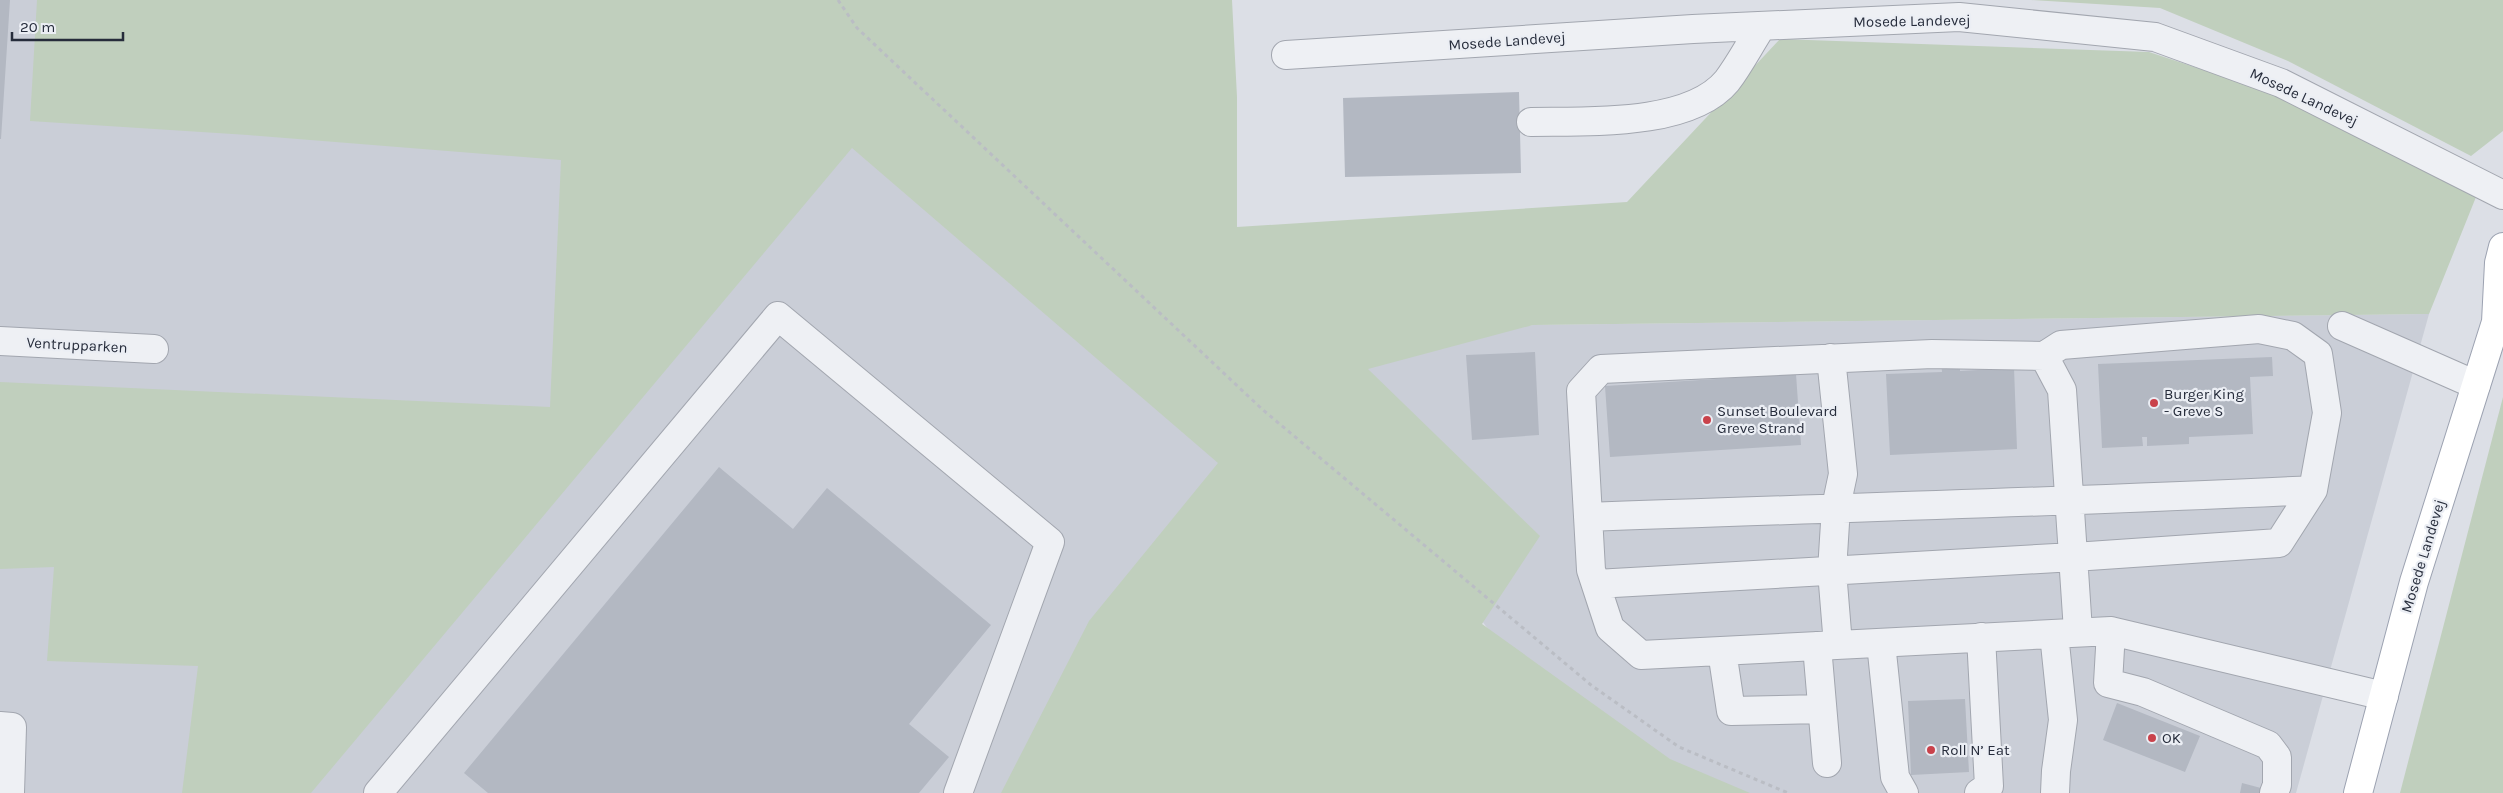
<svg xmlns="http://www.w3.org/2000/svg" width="2503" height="793" font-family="Karla,sans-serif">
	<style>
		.built { fill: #caced7 }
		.green { fill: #c0cfbd }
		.building { fill: #b3b8c2 }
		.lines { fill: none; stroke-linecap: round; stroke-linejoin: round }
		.minor-casing { stroke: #a2a6af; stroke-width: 30 }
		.major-casing { stroke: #9ca2b1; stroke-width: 30 }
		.path { stroke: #babdc4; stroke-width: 3; stroke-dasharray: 4 4; stroke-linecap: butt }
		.minor { stroke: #eef0f4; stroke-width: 28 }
		.major { stroke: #fff; stroke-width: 28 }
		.poi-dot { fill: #c9424b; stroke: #ebeef4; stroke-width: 2 }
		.labels { text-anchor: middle; stroke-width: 4.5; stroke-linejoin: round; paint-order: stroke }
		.street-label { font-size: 15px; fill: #262c3b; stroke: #ebeef4 }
		.poi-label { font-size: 15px; fill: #262c3b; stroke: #ebeef4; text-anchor: start }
	</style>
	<rect width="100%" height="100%" fill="#dcdfe6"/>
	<path class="built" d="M0,0H740L1602,793H0Z
		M2429,314L2296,793H1608L1294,364L1533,325Z"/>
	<path class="green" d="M37,0H1232L1237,97V227L1627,202L1780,39L2149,52L2270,92L2476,197L2429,314L1533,325L1368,369L1540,536L1482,624L1670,759L1750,793H1001L1089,621L1218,463L852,148L311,793H182L198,666L47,661L54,567L0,569V382L550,407L561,160L248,135L30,121Z
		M2031,0H2503V131L2471,156L2288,61L2160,8Z
		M2503,397V793H2400Z"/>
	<path class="building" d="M0,0H10L1,139H0Z
		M1519,92L1521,173L1345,177L1343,98Z
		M1535,352L1539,435L1472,440L1466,355Z
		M2272,357L2273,376L2250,377L2253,434L2189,437V444L2147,446V437H2142L2143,446L2102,448L2098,364Z
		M1960,359V371L2014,368L2017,449L1890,455L1886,374L1942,372L1941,360Z
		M1796,374L1801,445L1610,457L1605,386Z
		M719,467L793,529L827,488L991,625L909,724L949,757L919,793H488L464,773Z
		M1965,699L1969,772L1911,775L1908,701Z
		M2117,703L2200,736L2185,772L2103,740Z
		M2242,783L2276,792V793H2240Z"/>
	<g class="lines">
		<g class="minor-casing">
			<path id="minor" d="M1286,55L1693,29L1959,17L2155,37L2281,83L2503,195
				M1531,122C1585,121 1689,127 1727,81C1740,64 1750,44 1762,26
				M2342,326L2476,385
				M0,341L154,349
				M2044,356L2062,390L2078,631
				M1831,358L1843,474L1836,507L1832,571L1838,645
				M1588,517C1830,508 2072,502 2313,490
				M1596,584L2074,557L2279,543L2313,490L2327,413L2318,354L2293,336L2259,329L2061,345L2044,356L1932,354L1601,369L1581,391L1591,570L1610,628L1641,655L2111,631L2384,696
				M2111,631L2108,683L2143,692L2268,745L2277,757V785L2274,793
				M2054,634L2063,720L2056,771L2055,793
				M1881,643L1895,777L1904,793
				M1817,646L1827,763
				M1722,651L1731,711L1822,709
				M0,726L12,727L10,793
				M378,793L778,316L1050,542L958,793
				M1979,793L1989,786L1981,637"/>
		</g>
		<g class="major-casing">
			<path id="major" d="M2358,793L2414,582L2496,322L2499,263L2503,247"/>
		</g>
		<path class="path" d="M838,0L857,28L1263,410L1591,685L1679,747L1788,793"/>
		<use href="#minor" class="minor"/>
		<use href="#major" class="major"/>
	</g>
	<g class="poi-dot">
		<circle cx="2154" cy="403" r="5"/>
		<circle cx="1707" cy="420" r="5"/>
		<circle cx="2152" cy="738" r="5"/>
		<circle cx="1931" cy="750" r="5"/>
	</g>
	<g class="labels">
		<g class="street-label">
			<text transform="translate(1912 21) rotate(-1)" y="5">Mosede Landevej</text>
			<text transform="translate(1507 41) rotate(-4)" y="5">Mosede Landevej</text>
			<text transform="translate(2304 97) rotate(25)" y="5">Mosede Landevej</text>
			<text transform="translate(77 345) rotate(3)" y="5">Ventrupparken</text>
			<text transform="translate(2423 556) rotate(-73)" y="5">Mosede Landevej</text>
		</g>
		<g class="poi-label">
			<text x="2164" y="399">Burger King<tspan x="2164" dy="17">- Greve S</tspan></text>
			<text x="1717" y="416">Sunset Boulevard<tspan x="1717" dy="17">Greve Strand</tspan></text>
			<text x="2162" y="743">OK</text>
			<text x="1941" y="755">Roll N’ Eat</text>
		</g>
	</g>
	<path d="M12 32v8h111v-8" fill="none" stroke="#262c3b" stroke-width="2.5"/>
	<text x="20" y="32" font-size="15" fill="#262c3b" stroke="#ebeef4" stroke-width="4" paint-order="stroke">20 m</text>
</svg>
